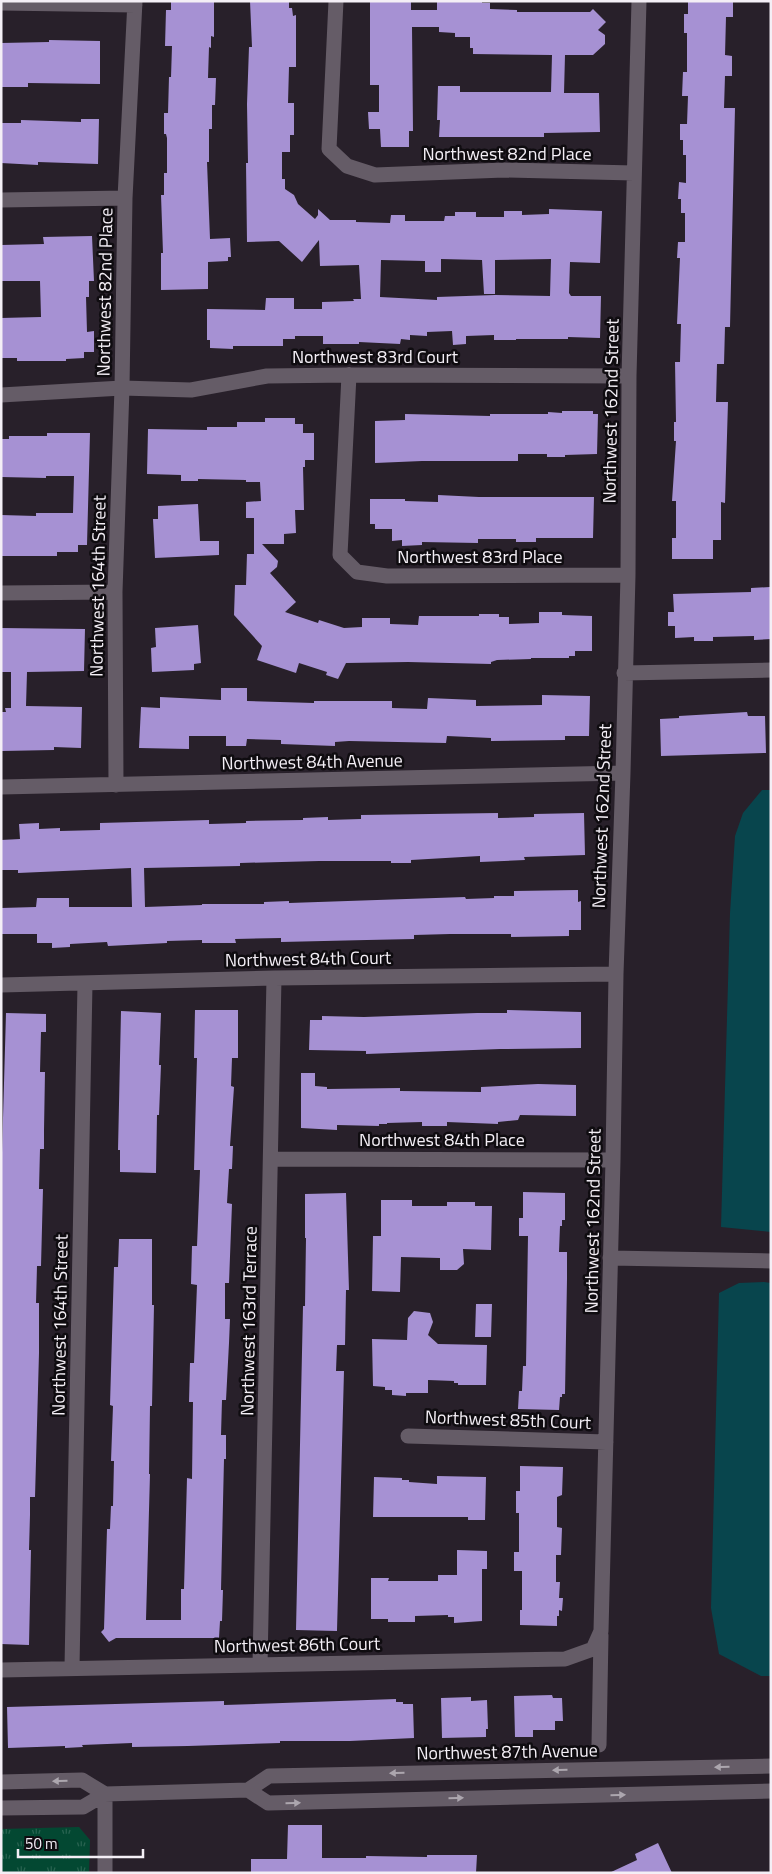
<svg xmlns="http://www.w3.org/2000/svg" width="772" height="1874" font-family="'Titillium Web',sans-serif">
	<style>
		.park { fill: url(#park-tufts) }
		.water { fill: #08454d }
		.building { fill: #a691d3; fill-rule: evenodd }
		.lines { fill: none; stroke-linecap: round; stroke-linejoin: round }
		.minor { stroke: #655c67; stroke-width: 15 }
		.oneway { fill: #aca6ae }
		.labels { text-anchor: middle; stroke-width: 5; stroke-linejoin: round; paint-order: stroke }
		.street-label { font-size: 18px; fill: #f4eff6; stroke: #0f0c10 }
	</style>
	<defs>
		<pattern id="park-tufts" width="24" height="20" patternUnits="userSpaceOnUse" patternTransform="scale(1.25)"><rect width="24" height="20" fill="#034832"/><path d="M3 7l-1-3M5 7V3M7 7l1-3M15 17l-1-3M17 17v-4M19 17l1-3" fill="none" stroke="#286350"/></pattern>
	</defs>
	<rect width="100%" height="100%" fill="#28202a"/>
	<path class="park" d="M79,1827L90,1840L89,1873H1V1829Z"/>
	<path class="water" d="M762,790H771V1232L721,1227L730,913L735,836L743,813Z
		M764,1282L771,1283V1676H761L719,1654L711,1608L719,1293L739,1283Z"/>
	<path class="building" d="M171,1H214V37L211,36V48L209,47L208,78H216L215,105H212V129H209V162H207L210,239L230,238L231,257H228V261L208,262V289L161,290V253H163L161,195H164V173H167V138L166,134H164V113H168L169,77H171L172,46H165L166,10H171Z
		M250,1H289V8H292L293,16L296,15V67H289L288,103H294V135H290V152H282V179H285V189L294,195L298,204L315,219L318,215V209L330,220H356V222L390,223L391,215H405V221H444L445,216H455V212H476V217H504V211H522V215L549,214V209L602,211L600,263L570,262L569,293L571,296H601L600,338L568,337V339H516V340H494V335L466,336V344L453,345L452,331L427,332V336L410,335V340L401,339L400,344L359,342V344H323V336H295V339H283V346H233V349L210,348V340H207V309L265,310L266,298H294V309H322V302L354,301L353,299H361L359,265L320,266L319,240L302,262L279,241L247,242L246,163H248L247,104L249,47H252ZM441,259L482,260L484,294H495V260L551,259L550,296L495,295L437,297V300L380,297L381,260L425,261V272H441Z
		M370,1H411V10H437V1H482V3H490V9L517,10V12H590L593,9L606,22L598,30L605,35V44L593,55H565L564,93H599L600,132L544,133V137H439L440,120H437L438,86H460V92H551L552,55L473,54V48H470V37H455V33L439,32V27H412L413,131H409V147H381L380,129H369L368,112H379V85H370Z
		M688,1H733V17H726L725,55L732,56V76H725L724,108H735L730,327H725L724,364H717L716,402H728L725,503L721,502V540H713V559H672V538H676V501H672L676,441H674V422H676L675,362H680L681,324H677L680,258H677L678,242H685V213H681V199H678L679,182L686,183V155H683V140H680V124H687L688,96H682L683,72H687V33H684V14H688Z
		M49,40L100,41V84L28,83V87H1V43L49,42Z
		M81,119H99L98,164L38,162V165L1,163V123H21V120L81,122Z
		M92,236L94,281H89V297H86L87,332L94,331V352H84V358L66,359V361H17V358H1V318L41,317L40,281H1V245L44,244L43,237Z
		M562,411H593V414H598L597,454L565,455V457H547V454H518V461H422L375,463V421L405,420V414L490,416V414H548V412L562,413Z
		M265,418H295V424H303V433H314V460H305V467H303L304,510H295L296,533L284,534V544H262L278,561L277,567L270,573L296,602L285,612L318,623L319,620L344,628L362,627V618H390V624L418,625L419,616H479V614H499V617H509V624L539,623V612H562V615L592,616V651H575V656H569V658H531V659L497,660L491,662V664L408,662L346,663L338,679L326,675L327,672L299,663L296,673L257,660L262,646L234,615L235,585H246L247,554H254V518H246V502L261,501L260,482H246V480L198,479V481H181V475L147,474L148,429L207,430V427H237V422H265Z
		M47,433H90L87,545H78V552H57V556H1V515L36,516V513H73L74,476H46V478L1,477V439H9V436H47Z
		M438,495L479,497H594L593,538H536V542H516V539H478V543L422,542V545L402,546V540L392,541V529H375V524H370V499H405V501L438,502Z
		M198,504L200,541H219V555L155,558L153,519H158V506Z
		M770,587L771,639L754,640V636L713,637V641H694V637L675,638V626H668V612H674L673,594L751,592V588Z
		M198,625L201,663L194,664V670L152,672L151,648L156,647L155,628Z
		M1,628L85,629L84,671L27,672L26,706L82,707L81,748L54,747V750L2,751L1,712H6L5,708H11V672H1Z
		M221,688H247V701L314,703V701H392V708L427,709L428,698L476,700V706L542,705V695L590,696L589,736H565V740L491,741V738L447,736L446,743L349,741L335,742V746L281,744V740L247,739L246,746H226V736H189V749L139,748L141,707L160,708V697L221,700Z
		M747,712L748,716H765L766,753L661,756L660,719L679,718V716Z
		M498,813V818L534,817V814L584,813L585,855L524,857L525,860L480,862V856L411,860V863H391V861H319L240,863V866L144,868L145,907L202,905V904H264V902L289,901V903L465,897L466,899L494,898V896H514V891L578,890V902L581,901V930H569V936L511,937V934H450L414,935V939L367,940L281,942V938L235,939L236,943H202V940L167,941V943L108,946L107,942L70,944V947L52,948V943H37V934H1V908L36,907L37,898H69V907H132L131,868L18,873V870H1V840L20,839L19,824L39,823V829L60,828V831L100,830V823L209,820V824L246,823V821L303,820V818L328,817V820L361,819V815Z
		M195,1010H238V1058H232L231,1086L234,1087L230,1146H233L232,1169H229L227,1203L232,1204L229,1283H225V1319H230L229,1343L226,1400H222L221,1435H226V1459H224L221,1590H223L222,1621H220L219,1638H116L109,1642L101,1632L104,1629L107,1529H110L111,1506H113L114,1461H111L113,1406L110,1405L114,1267H118L119,1239H152V1305H154L152,1406H150L149,1474H150L146,1620H181V1589H184L187,1478L192,1479L193,1402H189L190,1363H194L197,1285L191,1284L192,1246H197L200,1170H194L197,1058H194Z
		M507,1010L581,1012V1048L500,1049L366,1054V1051L309,1050L310,1020H322V1016L364,1017L477,1013H507Z
		M121,1011L161,1013L159,1065H161L159,1115H157L156,1173L120,1172V1150H118Z
		M6,1013L46,1014V1032H41L40,1072H45L44,1130V1149H40L39,1189H43L41,1266H37L36,1303H39V1353L35,1497H30V1515L29,1550H31L29,1645L1,1644V1188Z
		M301,1073H315V1086L327,1087V1089L400,1088V1091L481,1092V1087L538,1084L576,1085V1116L520,1115L518,1120L498,1122V1124L447,1122V1126H422V1122L387,1123V1124H379V1126L337,1125V1130L301,1128Z
		M523,1192L565,1193V1220H562V1226H560L559,1252H567V1279L565,1394H562V1397H560L559,1410L518,1409L519,1391H522L523,1366H526L528,1236H519V1218H523Z
		M346,1193L349,1290H346L345,1345H337L336,1371H344L337,1631L296,1630L303,1306H305L306,1238H305V1194Z
		M381,1200H412V1206H447V1202H475V1206H492L491,1250L463,1249L464,1264L457,1270H440V1258L401,1257L400,1292L372,1291L373,1236H381Z
		M476,1304H492L491,1337H475Z
		M414,1311L430,1313L433,1322L428,1335L438,1344L487,1345L486,1385H458V1383H454V1381L428,1380V1393H406V1396L392,1395V1390H385V1387L373,1386L372,1339L407,1340L408,1318Z
		M520,1466L563,1467L562,1495L557,1497V1527L562,1528L561,1555H556V1582H560L559,1598H563L562,1611L559,1610V1616H557V1626L520,1625V1610H522V1571H514V1552H519V1513H516V1491H520Z
		M437,1476L486,1477L485,1520H468V1517H373L374,1477L402,1478V1480H409V1482L437,1484Z
		M457,1550L487,1551V1569H482V1621L454,1623V1617H448V1615L415,1616V1622H388V1619H371V1578H389L388,1581H438V1575H457Z
		M552,1695L553,1698H562L563,1721H555V1730H533V1737H515L514,1696Z
		M471,1697V1701L487,1700L488,1729H486V1737L442,1738L441,1698Z
		M396,1699V1702H403V1704H413L414,1738L350,1741H280V1743L188,1746L132,1747V1743L82,1745L83,1747L65,1748V1746L8,1748L7,1707L224,1701V1705Z
		M288,1825H322V1858H366V1856L427,1857V1855H477L476,1873H251V1859H287Z
		M658,1843L672,1873H609L637,1860L635,1854Z"/>
	<g class="lines">
		<path class="minor" d="M336,1L329,149L347,166L375,175L504,170L634,173
			M1,3L135,5
			M1,200L125,198
			M349,375L340,555L357,572L387,576L628,575
			M1,395L122,388L191,390L267,376L349,375L629,376
			M1,593L115,592
			M624,673L771,670
			M116,785L115,592L122,388L125,198L135,1
			M1,787L623,773
			M1,985L274,978L616,974
			M271,1159L613,1160
			M610,1258L771,1261
			M408,1436L606,1442
			M260,1665L274,978
			M72,1667L85,984
			M1,1670L565,1659L593,1649L601,1631L613,1160L616,974L623,773L628,575L629,376L639,1
			M599,1745L601,1635
			M1,1782L82,1780L105,1794
			M248,1790L268,1803L771,1791
			M1,1808L83,1807L105,1794L248,1790L269,1776L771,1766
			M105,1873V1794"/>
	</g>
	<defs><path id="oneway-solid" d="M-6-.8H1V-3.2L6.5 0L1 3.2V.8H-6Z" transform="scale(1.25)"/></defs>
	<g class="oneway">
		<use href="#oneway-solid" transform="translate(722 1767) rotate(179)"/>
		<use href="#oneway-solid" transform="translate(560 1770) rotate(179)"/>
		<use href="#oneway-solid" transform="translate(397 1773) rotate(179)"/>
		<use href="#oneway-solid" transform="translate(60 1781) rotate(179)"/>
		<use href="#oneway-solid" transform="translate(618 1795) rotate(-1)"/>
		<use href="#oneway-solid" transform="translate(456 1798) rotate(-1)"/>
		<use href="#oneway-solid" transform="translate(293 1803) rotate(-2)"/>
	</g>
	<g class="labels">
		<g class="street-label">
			<text x="507" y="160">Northwest 82nd Place</text>
			<text transform="translate(105 292) rotate(-89)" y="6">Northwest 82nd Place</text>
			<text x="375" y="363">Northwest 83rd Court</text>
			<text transform="translate(611 411) rotate(-89)" y="6">Northwest 162nd Street</text>
			<text x="480" y="563">Northwest 83rd Place</text>
			<text transform="translate(98 586) rotate(-89)" y="6">Northwest 164th Street</text>
			<text transform="translate(312 762) rotate(-1)" y="6">Northwest 84th Avenue</text>
			<text transform="translate(602 816) rotate(-88)" y="6">Northwest 162nd Street</text>
			<text transform="translate(308 959) rotate(-1)" y="6">Northwest 84th Court</text>
			<text x="442" y="1146">Northwest 84th Place</text>
			<text transform="translate(593 1221) rotate(-89)" y="6">Northwest 162nd Street</text>
			<text transform="translate(249 1321) rotate(-89)" y="6">Northwest 163rd Terrace</text>
			<text transform="translate(60 1325) rotate(-89)" y="6">Northwest 164th Street</text>
			<text transform="translate(508 1420) rotate(2)" y="6">Northwest 85th Court</text>
			<text transform="translate(297 1645) rotate(-1)" y="6">Northwest 86th Court</text>
			<text transform="translate(507 1752) rotate(-1)" y="6">Northwest 87th Avenue</text>
		</g>
	</g>
	<rect width="772" height="1874" fill="none" stroke="#f4eff6" stroke-width="5"/>
	<path d="M18 1849v8h125v-8" fill="none" stroke="#f4eff6" stroke-width="2.5"/>
	<text x="25" y="1849" font-size="15" fill="#f4eff6" stroke="#0f0c10" stroke-width="4" paint-order="stroke">50 m</text>
</svg>
